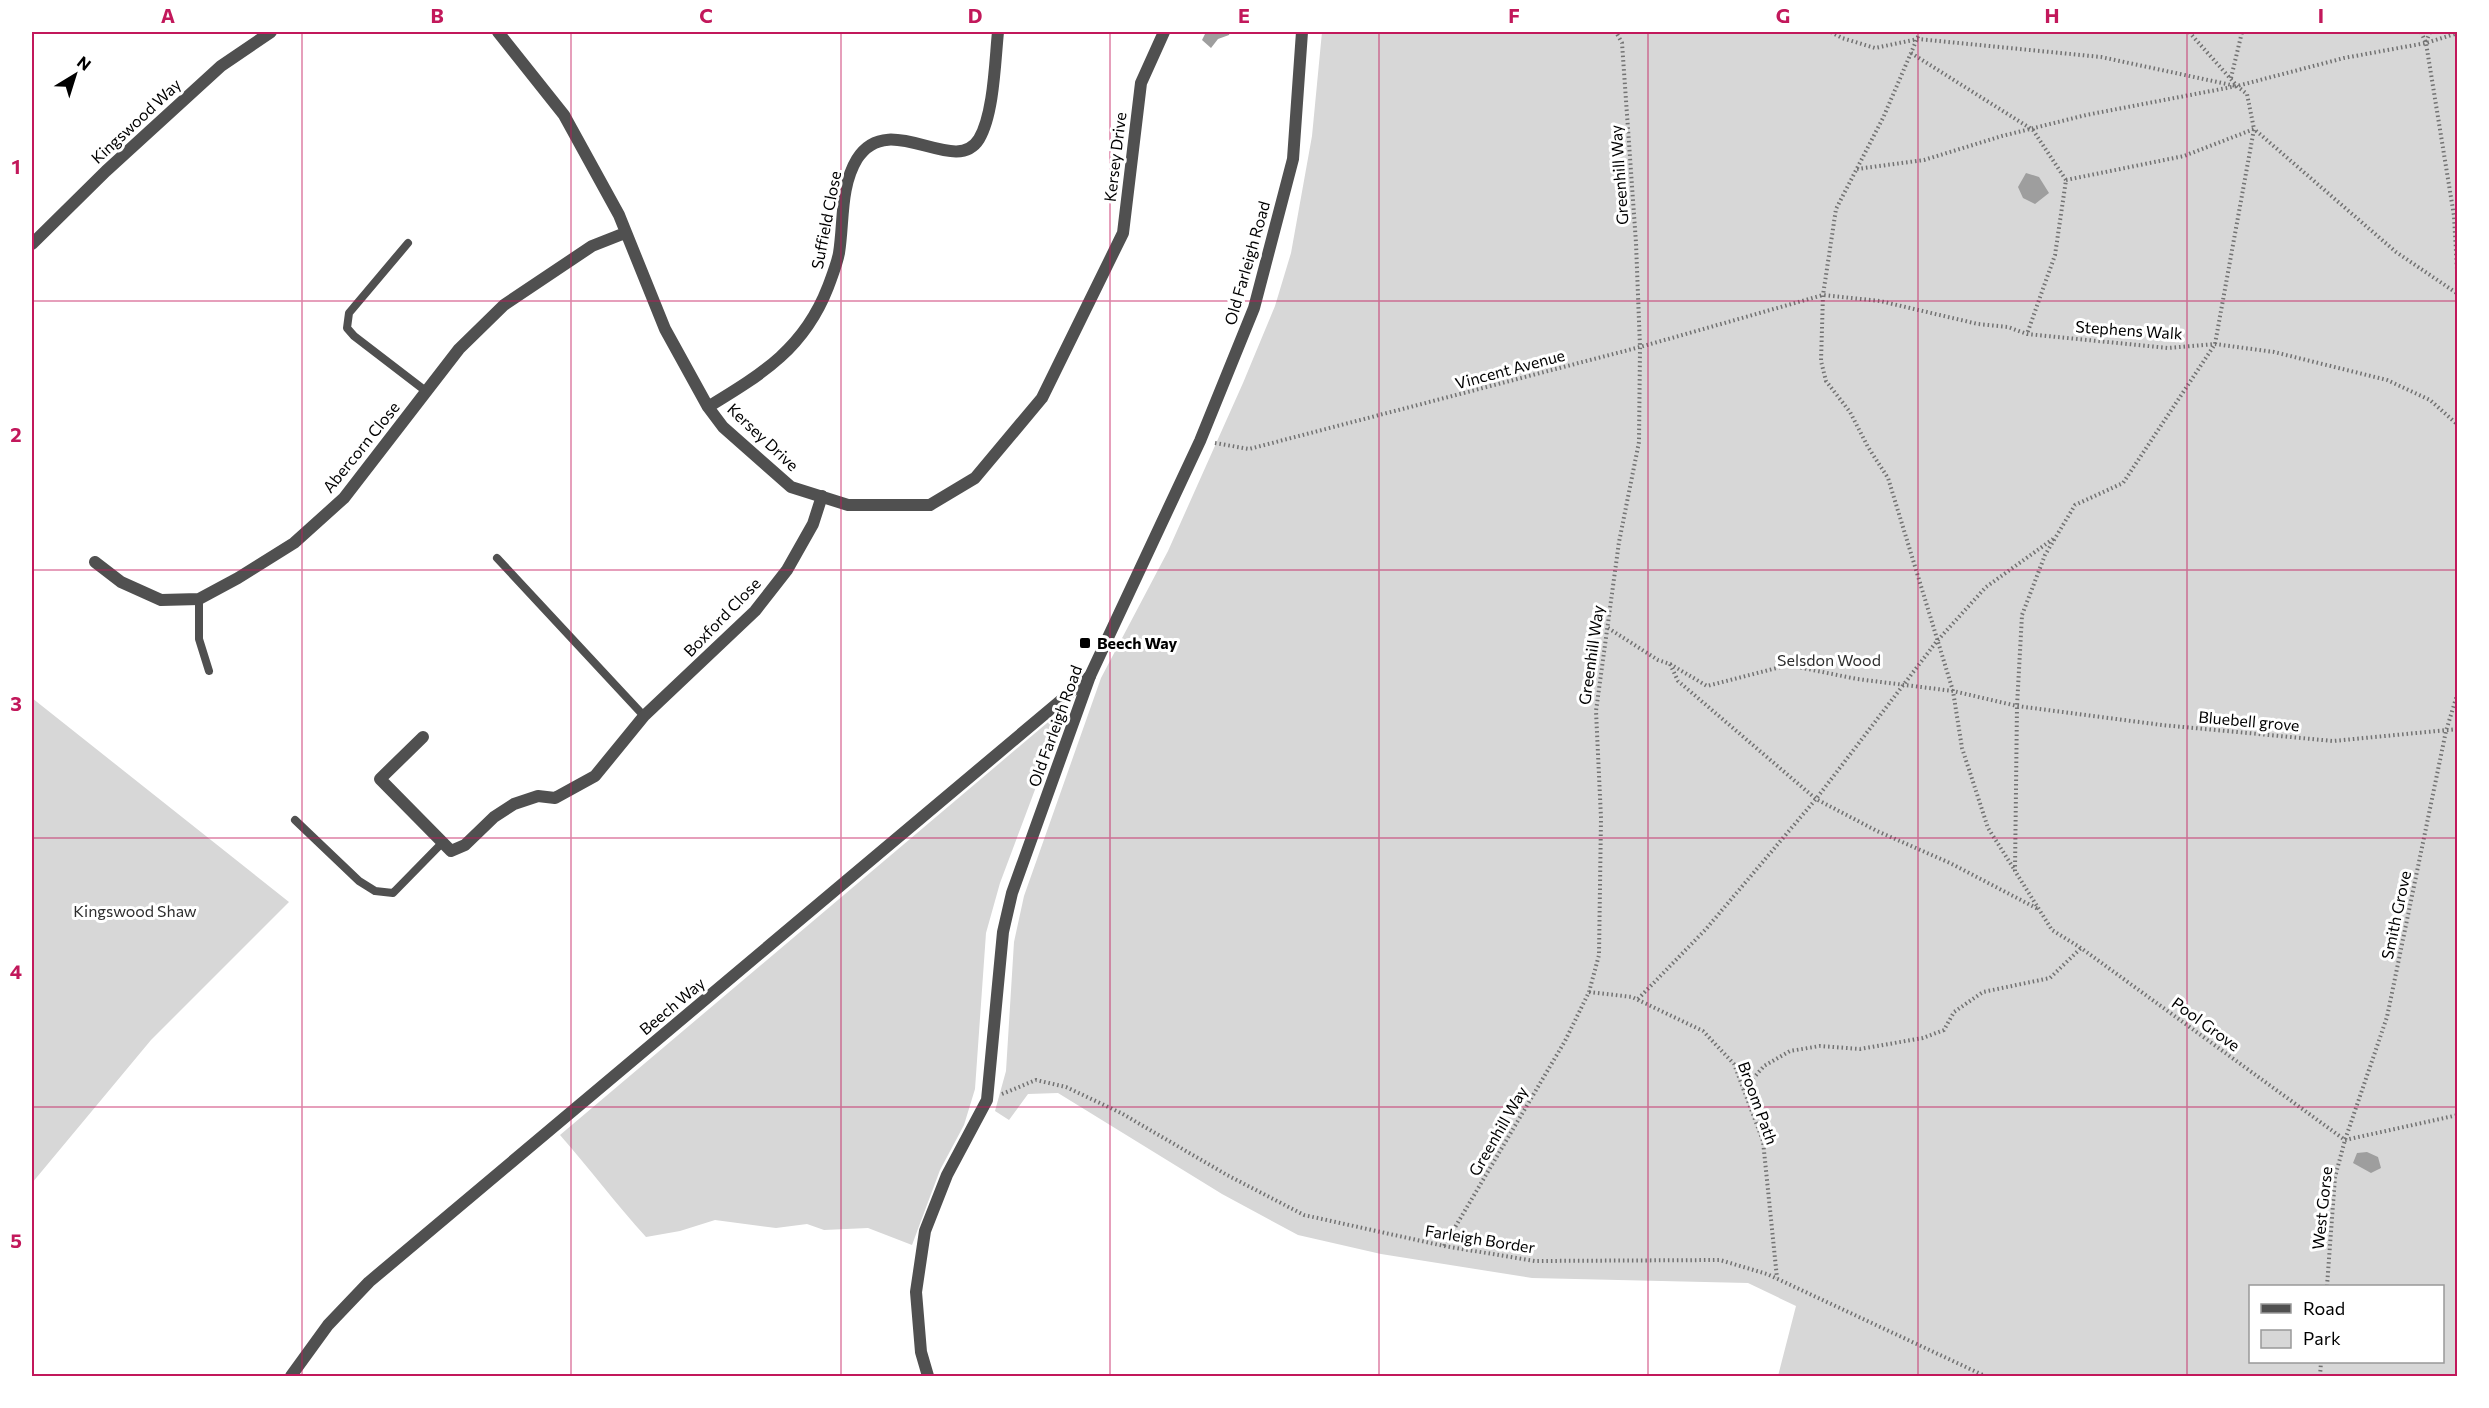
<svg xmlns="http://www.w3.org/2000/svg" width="2489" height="1408" font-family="Commissioner,sans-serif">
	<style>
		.green { fill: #d7d7d7; fill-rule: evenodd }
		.water { fill: #9e9e9e }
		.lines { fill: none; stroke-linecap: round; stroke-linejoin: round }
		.path { stroke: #727272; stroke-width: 4; stroke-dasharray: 1.5 3; stroke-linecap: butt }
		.service { stroke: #505050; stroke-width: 8 }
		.minor { stroke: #505050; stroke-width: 12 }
		.tertiary { stroke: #505050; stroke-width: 12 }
		.grid { fill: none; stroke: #c2185b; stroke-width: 1.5; stroke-opacity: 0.55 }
		.poi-dot { fill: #000; stroke: #fff; stroke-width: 2 }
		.labels { text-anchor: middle; stroke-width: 6; stroke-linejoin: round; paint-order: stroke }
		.street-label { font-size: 16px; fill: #000; stroke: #fff }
		.poi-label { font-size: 16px; font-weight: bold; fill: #000; stroke: #fff; text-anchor: start }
		.park-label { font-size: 16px; fill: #2e2e2e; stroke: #fff }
		.neatline { fill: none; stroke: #c2185b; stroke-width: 2 }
		.grid-label { font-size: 20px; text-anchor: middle; font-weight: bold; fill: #c2185b }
	</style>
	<rect width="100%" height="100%" fill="#fff"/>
	<path class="green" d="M1322,32H2457V1376H1778L1796,1306L1748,1283L1532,1278L1381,1254L1298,1235L1222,1194L1058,1093L1028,1094L1009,1120L995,1111L1006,1071L1014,942L1024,896L1101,678L1168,551L1243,383L1275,306L1291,253L1312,136ZM2250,1286H2442V1362H2250Z
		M32,698L289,902L151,1040L32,1183Z
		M1066,707L1000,883L986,933L975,1089L964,1125L940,1170L912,1245L868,1228L824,1230L807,1224L776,1228L715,1220L680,1231L646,1237C616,1204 589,1168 560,1135Z"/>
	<path class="water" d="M1206,32H1230L1229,35L1218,39L1211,48L1202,40Z
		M2026,173L2039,177L2049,193L2035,204L2023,198L2018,187Z
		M2367,1152L2378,1157L2381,1168L2371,1173L2353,1163L2357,1153Z"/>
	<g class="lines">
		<path class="path" d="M1831,32L1842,38L1875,48L1918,39L2101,57L2236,86
			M1920,32L1883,118L1836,209L1823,295L1821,361L1826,381L1850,412L1868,447L1888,478L1953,691L1962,748L1988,828L2014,869
			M2189,32L2237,86L2247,94L2254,129L2215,344L2123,483L2075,505L2045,555L2022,615L2017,706L2015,871L2052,930L2081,948L2345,1140
			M2421,32L2426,43L2454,216L2458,287
			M2426,42L2430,32
			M1911,53L2033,130L2066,180L2055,255L2027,334
			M2231,78L2242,32
			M1857,169L1924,160L2002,136L2086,115L2237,86L2344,58L2426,43L2458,33
			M2066,180L2184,156L2254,129L2396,252L2458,294
			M1215,443L1249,449L1640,347L1823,295L1880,301L1978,324L2008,327L2027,334L2168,348L2215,344L2274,352L2387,380L2430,400L2458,425
			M1608,628L1658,660L1670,664L1678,681L1816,799L1877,831L1950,863L2038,909
			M1670,664L1707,686L1788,665L1857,679L1953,691L2017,706L2162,725L2333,741L2458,729
			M1589,992L1632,997L1703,1031L1734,1064L1763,1141L1777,1278
			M1638,999L1706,929L1816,799L1937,641L1986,587L2053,539
			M1744,1089L1764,1066L1790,1051L1820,1046L1860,1049L1923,1038L1944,1030L1954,1012L1983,992L2050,978L2081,948
			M1002,1094L1036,1080L1066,1087L1121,1113L1227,1175L1304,1215L1444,1246L1535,1261L1720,1260L1767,1274L1985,1376
			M2345,1140L2458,1115
			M1444,1246L1565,1041L1589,992L1599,955L1601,818L1596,711L1619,542L1639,442L1640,347L1636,243L1622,43L1616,32
			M2327,1286L2335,1177L2345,1140L2387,1017L2446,731L2458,692
			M2320,1376L2321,1362"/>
		<path class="service" d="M408,243L349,313L347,328L354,336L427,392
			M497,558L644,716
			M199,599V639L209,671
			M295,820L359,881L375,891L393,893L443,842"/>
		<path class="minor" d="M498,32L564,115L619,215L665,329L708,407L723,427L791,487L848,505H930L975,478L1042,398L1123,233L1141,83L1164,32
			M32,244L106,171L221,66L271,32
			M708,407C762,374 804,349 828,287C832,276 837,264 839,253C844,222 840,187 857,159C889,108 955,178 979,139C994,114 995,60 998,32
			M95,562L121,582L161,600L199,599L238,578L294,543L344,498L459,349L504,305L592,246L625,233
			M423,737L380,779L451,851L465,845L494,817L514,804L538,796L555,798L595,776L644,716L755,611L787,570L813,524L822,496
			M291,1376L328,1325L369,1282L1090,676"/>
		<path class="tertiary" d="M928,1376L921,1352L916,1292L925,1231L947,1175L987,1100L1003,932L1012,893L1090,676L1200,441L1254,308L1293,159L1302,32"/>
	</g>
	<path class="grid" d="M302,32V1376M571,32V1376M841,32V1376M1110,32V1376M1379,32V1376M1648,32V1376M1918,32V1376M2187,32V1376M32,301H2458M32,570H2458M32,838H2458M32,1107H2458"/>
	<rect class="poi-dot" x="1079" y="637" width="12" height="12" rx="3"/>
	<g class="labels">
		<g class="street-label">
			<text transform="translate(136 121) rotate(-43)" y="6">Kingswood Way</text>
			<text transform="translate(1115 157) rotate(-83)" y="6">Kersey Drive</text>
			<text transform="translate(1619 175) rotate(-94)" y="6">Greenhill Way</text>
			<text transform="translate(826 220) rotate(-79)" y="6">Suffield Close</text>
			<text transform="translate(1247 263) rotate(-74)" y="6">Old Farleigh Road</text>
			<text transform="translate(2129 330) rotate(4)" y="6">Stephens Walk</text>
			<text transform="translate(1510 369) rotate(-15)" y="6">Vincent Avenue</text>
			<text transform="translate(763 437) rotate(43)" y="6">Kersey Drive</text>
			<text transform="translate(361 447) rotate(-51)" y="6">Abercorn Close</text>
			<text transform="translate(722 617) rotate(-46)" y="6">Boxford Close</text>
			<text transform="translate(1591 655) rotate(-82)" y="6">Greenhill Way</text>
			<text transform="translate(2249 721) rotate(5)" y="6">Bluebell grove</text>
			<text transform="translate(1055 726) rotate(-70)" y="6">Old Farleigh Road</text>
			<text transform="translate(2396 915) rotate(-78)" y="6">Smith Grove</text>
			<text transform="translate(672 1006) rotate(-40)" y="6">Beech Way</text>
			<text transform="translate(2206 1024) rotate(36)" y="6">Pool Grove</text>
			<text transform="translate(1758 1103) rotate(70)" y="6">Broom Path</text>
			<text transform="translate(1498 1131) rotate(-60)" y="6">Greenhill Way</text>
			<text transform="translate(2322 1208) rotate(-84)" y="6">West Gorse</text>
			<text transform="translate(1480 1239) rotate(9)" y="6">Farleigh Border</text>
		</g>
		<g class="poi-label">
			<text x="1097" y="649">Beech Way</text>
		</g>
		<g class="park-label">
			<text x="1829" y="666">Selsdon Wood</text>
			<text x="135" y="917">Kingswood Shaw</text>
		</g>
	</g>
	<rect width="2489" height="1408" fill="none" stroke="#ffffff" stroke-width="66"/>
	<rect x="2249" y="1285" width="195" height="78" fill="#ffffff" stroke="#999999" stroke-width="1.5"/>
	<rect x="2261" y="1304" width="30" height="9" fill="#505050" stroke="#999999" stroke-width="1.5"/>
	<text x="2303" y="1315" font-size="18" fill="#000000">Road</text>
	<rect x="2261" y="1330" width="30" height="18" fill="#d7d7d7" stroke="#999999" stroke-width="1.5"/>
	<text x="2303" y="1345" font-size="18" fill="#000000">Park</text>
	<g transform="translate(75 75) rotate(38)" stroke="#ffffff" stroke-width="4.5" paint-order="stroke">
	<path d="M0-4.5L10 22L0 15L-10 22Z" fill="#000000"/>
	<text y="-9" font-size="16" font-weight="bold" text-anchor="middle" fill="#000000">N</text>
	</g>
	<rect x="33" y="33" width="2423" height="1342" class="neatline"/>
	<g class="grid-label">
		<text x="168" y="23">A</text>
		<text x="437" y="23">B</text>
		<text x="706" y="23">C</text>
		<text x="975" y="23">D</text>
		<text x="1244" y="23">E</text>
		<text x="1514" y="23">F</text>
		<text x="1783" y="23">G</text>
		<text x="2052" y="23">H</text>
		<text x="2321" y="23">I</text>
		<text x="16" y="174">1</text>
		<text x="16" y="442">2</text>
		<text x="16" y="711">3</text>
		<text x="16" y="979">4</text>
		<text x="16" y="1248">5</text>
	</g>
</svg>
